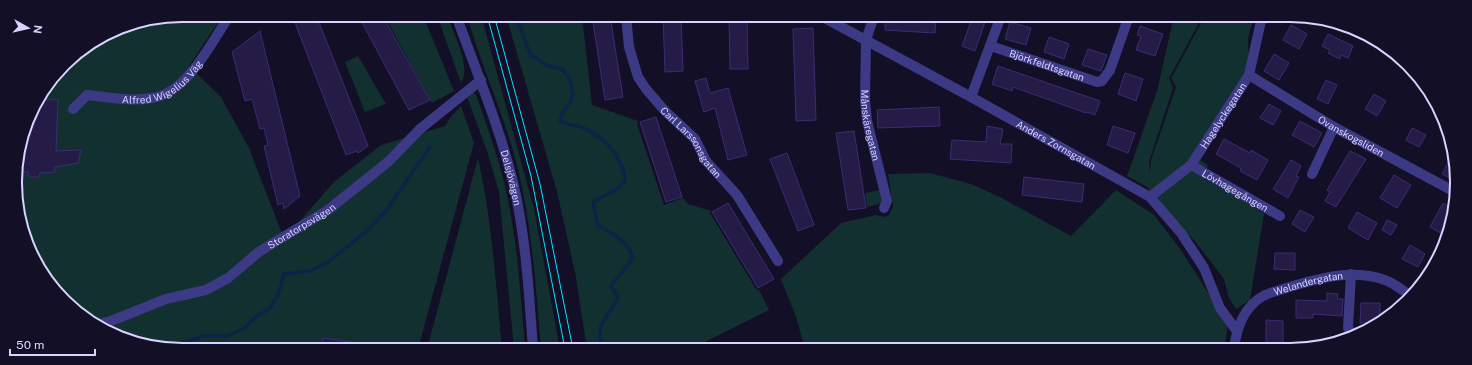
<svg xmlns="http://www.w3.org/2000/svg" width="1472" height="365" font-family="'Public Sans',sans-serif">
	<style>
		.green { fill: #12302f }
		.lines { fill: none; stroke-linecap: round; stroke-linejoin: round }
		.stream { stroke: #0c2248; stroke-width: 3.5 }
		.building { fill: #241b47; stroke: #3b2d73 }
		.minor { stroke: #3d3a85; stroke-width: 10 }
		.tram { stroke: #00e5ff; stroke-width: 1 }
		.labels { text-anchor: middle; stroke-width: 3; stroke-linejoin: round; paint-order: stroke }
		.street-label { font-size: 10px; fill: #d9d4ff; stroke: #130f26 }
		.rim { fill: none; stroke: #d9d4ff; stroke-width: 2 }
	</style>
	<rect width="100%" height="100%" fill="#130f26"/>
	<path class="green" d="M183,15H223L189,66L221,97L249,148L284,239L334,182L381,145L445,126L450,118L461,106L474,143L418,349H160L99,328L50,285L21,226L15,171L32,108L72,57L119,28Z
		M384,15H423L454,91L432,103Z
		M437,15H447C453,33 472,66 461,83Z
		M467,15H481L534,209L560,349H541C536,287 532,226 517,165C504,114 481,66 467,15Z
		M506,15L582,16L592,105L638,121L637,124L664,205L683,198L688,204L711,211L710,213L756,289L759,290L769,310L691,349H587L575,272L557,192Z
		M1174,16H1203L1169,78L1173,88L1149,162L1150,173L1151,160L1176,87L1171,78L1205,16H1258L1251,26L1248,38L1249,72L1212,123L1201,142L1196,157L1208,165L1204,179L1242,199L1264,214L1250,300L1236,309L1229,298L1224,279L1194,240L1148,196L1149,188L1127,176L1157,91Z
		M358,56L386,104L365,112L345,62Z
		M473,92L476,95C488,129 501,163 508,200C518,249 521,299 525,349H514L499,192L487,151L466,94Z
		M478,158C492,221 496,285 502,349H427Z
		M930,173L971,184L1000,197L1071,236L1116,190L1154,215L1181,250L1217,307L1227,328L1225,349H805L796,317L781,279L841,223L876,215L884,217L889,215L893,206L888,174Z
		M880,190L883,203L867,207L865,193Z"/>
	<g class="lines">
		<path class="stream" d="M521,15L518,22L530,54L546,65L562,69L569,77L573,94L570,103L563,111L560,121C570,127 572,124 581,127C602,135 624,157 625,181L617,189L593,202L598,226C613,233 628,241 633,258L611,286L618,297C609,319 593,322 603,349
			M168,349L202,336H227L245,328L253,319L270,308L279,293L284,274L310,271L327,263L368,230L386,211L430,147"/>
	</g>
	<path class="building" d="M292,15H316L368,146L358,153L357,151L346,155Z
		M358,15H382L430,100L409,110Z
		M592,16H610L623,97L605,100Z
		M663,16H681L683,71L665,72Z
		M729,16H747L748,69H730Z
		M885,16H936L935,33L885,30Z
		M973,16H987L975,51L962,46Z
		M1010,22L1031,28L1026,45L1005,39Z
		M1291,25L1307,34L1299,49L1283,40Z
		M1140,26L1163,34L1155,56L1136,50L1141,36L1137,35Z
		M813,28L816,120L796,121L793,29Z
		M260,31L300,196L284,209L283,203L278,205L264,146L268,145L264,128L260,129L252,99L245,101L232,52Z
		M1328,34L1353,46L1348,58L1341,55L1340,59L1328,53L1330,50L1322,46Z
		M1049,37L1069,44L1064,59L1044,52Z
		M1088,49L1107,55L1101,71L1082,65Z
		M1274,54L1289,63L1279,80L1264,71Z
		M998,66L1100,101L1095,115L1087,112L1086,113L1013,87L1012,91L992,84Z
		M1125,73L1143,79L1136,101L1118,94Z
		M706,78L710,93L728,88L747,155L728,160L715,108L704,112L695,81Z
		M1326,80L1337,85L1328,104L1317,99Z
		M1374,94L1386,101L1377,116L1365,109Z
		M39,99L58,100L56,151L81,150L78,163L55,167V172L40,173L39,177H29L28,172L15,171L32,108Z
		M1269,104L1281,111L1273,125L1260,118Z
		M939,107L940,126L878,128L877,110Z
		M656,117L682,197L666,202L640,122Z
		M1300,121L1322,133L1314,147L1292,135Z
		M987,126L1003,129L1000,144H1012L1011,163L950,159L952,140L986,142Z
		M1113,126L1135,133L1128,153L1107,145Z
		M1412,128L1426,135L1419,147L1406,140Z
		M854,131L866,208L848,210L836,133Z
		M1224,139L1250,153L1251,150L1268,160L1257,180L1240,171L1241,168L1216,154Z
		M1350,151L1366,159L1336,207L1325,201L1330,192L1327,190Z
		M787,153L814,225L798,231L770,159Z
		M1452,155L1453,173L1454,180L1442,174Z
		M1291,160L1301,166L1296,176L1299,177L1288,198L1273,189Z
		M1394,175L1411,185L1397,208L1380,198Z
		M1024,177L1084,184L1082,202L1022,195Z
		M728,203L774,279L758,288L712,212Z
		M1443,203L1454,210L1446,236L1430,227Z
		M1300,210L1314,217L1305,232L1292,224Z
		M1357,212L1377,223L1368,240L1348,228Z
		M1387,220L1397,225L1391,235L1382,230Z
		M1410,245L1425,254L1418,267L1402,259Z
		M1275,253H1295V270L1274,269Z
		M1327,293L1338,294L1337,299H1343L1342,316L1313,314V318H1296V300L1327,301Z
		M1361,303H1380V321L1377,323H1360Z
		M1266,320L1283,321V345H1266Z
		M323,338L357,343L356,349H321Z"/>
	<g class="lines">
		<g class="minor">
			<path d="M242,15H253"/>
			<path id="s1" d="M456,15C476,71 499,125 513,182C526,237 529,293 533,349"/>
			<path id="s2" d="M626,16L629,47L638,77L646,89L665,111L695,139L706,161L737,195L778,261"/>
			<path id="s3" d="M821,16L971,97L1150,197L1181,233L1204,268L1220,308L1236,330"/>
			<path id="s4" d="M874,16L866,40L865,100L867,121L887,201L884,208"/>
			<path id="s5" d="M991,46L1097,82L1102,81L1110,70L1129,16"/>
			<path id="s6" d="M1249,75L1334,127L1455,192"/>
			<path d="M971,97L1001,16"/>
			<path id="s7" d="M73,109L87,95C108,97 131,102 152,98C188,93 211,42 230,15"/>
			<path id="s8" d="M1191,165L1280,216"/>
			<path d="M1312,174L1334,127"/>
			<path id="s9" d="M1150,197L1191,165L1249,75L1261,21L1268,16"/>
			<path d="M1351,274L1348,328L1352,334"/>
			<path id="s10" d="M95,325L111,321L166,299L206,290L228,278L260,251L328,210L388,162L420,129L481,80"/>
			<path id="s11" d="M1234,349C1237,323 1247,300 1273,292C1310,281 1347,267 1385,280C1394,283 1403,291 1412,296"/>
		</g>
		<path class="tram" d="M487,15L531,176L565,349
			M494,15L540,184L573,349"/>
	</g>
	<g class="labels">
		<g class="street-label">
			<text dy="4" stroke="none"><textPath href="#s5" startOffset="59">Björkfeldtsgatan</textPath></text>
			<text dy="4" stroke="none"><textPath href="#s7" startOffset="101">Alfred Wigelius Väg</textPath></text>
			<text dy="4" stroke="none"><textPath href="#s9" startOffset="111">Hagelyckegatan</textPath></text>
			<text dy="4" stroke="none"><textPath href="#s4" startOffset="111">Månskäregatan</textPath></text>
			<text dy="4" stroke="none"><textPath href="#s6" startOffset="119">Ovanskogsliden</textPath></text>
			<text dy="4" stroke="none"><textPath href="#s2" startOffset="147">Carl Larssonsgatan</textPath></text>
			<text dy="4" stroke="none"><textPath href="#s3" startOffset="268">Anders Zornsgatan</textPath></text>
			<text dy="4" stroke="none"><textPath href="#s1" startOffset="172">Delsjövägen</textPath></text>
			<text dy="4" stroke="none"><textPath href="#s8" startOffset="51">Lövhagegången</textPath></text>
			<text dy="4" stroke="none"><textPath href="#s10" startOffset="232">Storatorpsvägen</textPath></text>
			<text dy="4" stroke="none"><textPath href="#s11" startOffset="110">Welandergatan</textPath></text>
		</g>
	</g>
	<path d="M0 0H1472V365H0ZM182 22H1290A160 160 0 0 1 1450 182V183A160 160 0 0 1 1290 343H182A160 160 0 0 1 22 183V182A160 160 0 0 1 182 22Z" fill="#130f26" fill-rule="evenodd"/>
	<path class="rim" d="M182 22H1290A160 160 0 0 1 1450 182V183A160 160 0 0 1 1290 343H182A160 160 0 0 1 22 183V182A160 160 0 0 1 182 22Z"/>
	<g transform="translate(28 28) rotate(98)" stroke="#130f26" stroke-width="3" paint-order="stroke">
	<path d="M0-3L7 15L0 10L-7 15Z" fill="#d9d4ff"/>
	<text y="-6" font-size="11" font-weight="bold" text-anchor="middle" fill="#d9d4ff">N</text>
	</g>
	<path d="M10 349v6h85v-6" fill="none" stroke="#d9d4ff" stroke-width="2"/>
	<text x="16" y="349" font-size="12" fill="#d9d4ff" stroke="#130f26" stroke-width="3" paint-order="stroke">50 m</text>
</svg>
